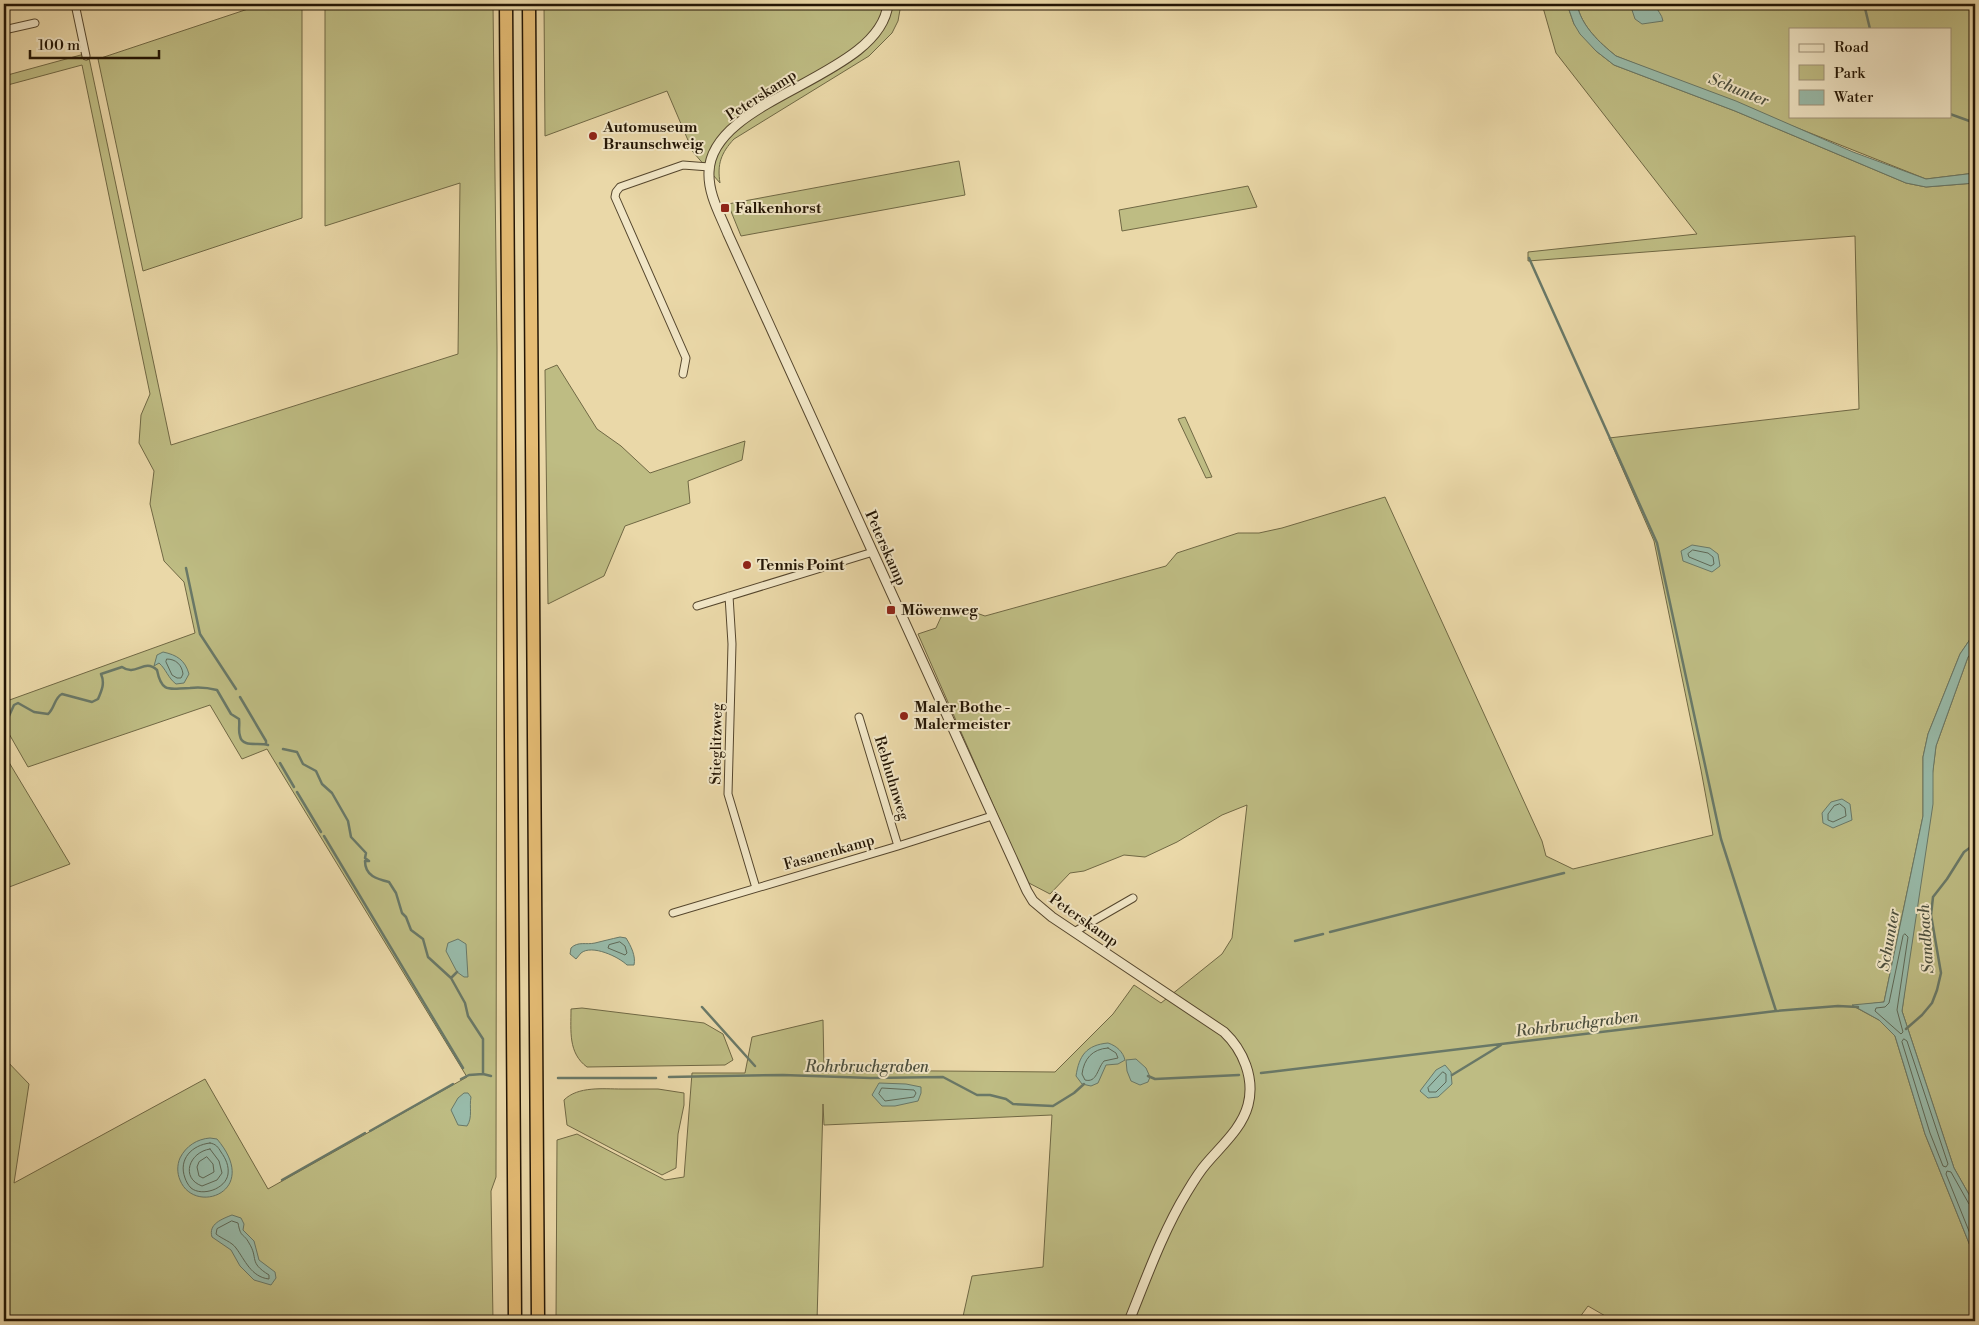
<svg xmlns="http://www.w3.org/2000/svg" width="1979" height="1325" font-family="'Libre Bodoni',serif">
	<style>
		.green { fill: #bebc83; stroke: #706844; fill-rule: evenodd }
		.water { fill: #98baa9; stroke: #697867 }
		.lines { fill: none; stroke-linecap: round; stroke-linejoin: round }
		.shore { stroke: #5e6856; stroke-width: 1 }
		.stream { stroke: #697867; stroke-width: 2.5 }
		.minor-casing { stroke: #55462d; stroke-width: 9 }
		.tertiary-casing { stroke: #55462d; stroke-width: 11 }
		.motorway-casing { stroke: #231504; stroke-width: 15 }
		.minor { stroke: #f1e6c6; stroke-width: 7 }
		.tertiary { stroke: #f1e6c6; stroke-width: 9 }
		.motorway { stroke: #e5bc74; stroke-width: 12 }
		.poi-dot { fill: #8f2418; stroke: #f1e6c6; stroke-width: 2 }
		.labels { text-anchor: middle; stroke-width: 4; stroke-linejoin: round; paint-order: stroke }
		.street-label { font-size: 15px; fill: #231504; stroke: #f1e6c6 }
		.poi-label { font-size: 15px; font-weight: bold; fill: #231504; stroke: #f1e6c6; text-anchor: start }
		.water-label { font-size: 16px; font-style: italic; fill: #4c4f3e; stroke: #f1e6c6 }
	</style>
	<rect width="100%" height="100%" fill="#ead8a8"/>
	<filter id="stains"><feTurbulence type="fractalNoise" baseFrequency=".004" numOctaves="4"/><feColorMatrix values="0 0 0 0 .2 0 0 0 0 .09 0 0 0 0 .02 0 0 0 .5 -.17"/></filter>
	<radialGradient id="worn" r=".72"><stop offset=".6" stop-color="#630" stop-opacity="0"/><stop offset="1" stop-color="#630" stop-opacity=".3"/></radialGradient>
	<path class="green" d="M263,4H302V218L143,271L98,59Z
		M325,4H493L497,348L496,1177L491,1191L493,1321H4V1058L29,1084L14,1183L205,1079L268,1189L467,1077L267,749L242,759L210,705L28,767L4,725V702L195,633L184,582L164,561L150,504L154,471L139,443L141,415L150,394L82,65L4,86V76L88,53L171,445L458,354L460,183L325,226Z
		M544,4H901L898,21L892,33L869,56L734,139C721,153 717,164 720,183L693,152L667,91L545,136Z
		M1542,4H1567L1574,24L1596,51L1614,65L1735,111L1906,183L1926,187L1975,183V632L1960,654L1928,734L1923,757V816L1884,1002L1853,1006L1879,1020L1895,1036L1925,1134L1975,1258V1321H1614L1588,1306L1577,1321H962L972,1276L1043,1267L1052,1115L824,1125L823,1104L817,1321H556L557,1140L577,1134L665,1180L684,1177L692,1073H745L752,1037L823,1020L824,1070L1055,1072L1113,1014L1134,985L1161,1003L1222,954L1232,938L1247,805L1222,815L1177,842L1145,857L1124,855L1084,871L1070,873L1050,894L1027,882L918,634L936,628L941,617L965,609L985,616L1166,566L1177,553L1238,533H1259L1282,528L1385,497L1542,841L1546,856L1573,869L1713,835L1701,770L1654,541L1609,438L1859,409L1855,236L1528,261V252L1697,234L1556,53Z
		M1577,4H1975V173L1926,179L1616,56C1600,43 1581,26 1577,4ZM1790,29H1950V116H1790Z
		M959,161L965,195L741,236L728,204Z
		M1248,186L1257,207L1122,231L1119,210Z
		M557,365L597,429L621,446L650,473L745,441L742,460L688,481L690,503L625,526L604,576L548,604L545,370Z
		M1185,417L1212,477L1206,478L1178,419Z
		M1975,649V1205L1954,1168L1902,1011L1936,746L1968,657Z
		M4,754L70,864L4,889Z
		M582,1008L704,1023L723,1034L733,1060L725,1065L587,1067C568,1053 571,1031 571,1009Z
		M622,1089H658L684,1093V1105L678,1134L676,1168L662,1175L567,1125L564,1100C578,1086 603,1089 622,1089Z"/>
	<path class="water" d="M1567,4H1577C1581,26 1600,43 1616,56L1736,101L1853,152L1926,179L1975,173V183L1926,187L1906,183L1735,111L1614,65L1596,51L1580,34L1574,24Z
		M1634,4H1655C1657,11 1662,14 1663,21L1642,24L1635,19L1632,10Z
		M1692,545L1710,548L1718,554L1720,566L1712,572L1683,561L1681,551Z
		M1975,632V649L1968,657L1936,746L1933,771V804L1902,1011L1954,1168L1975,1205V1258L1925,1134L1895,1036L1879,1020L1852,1005L1884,1002L1923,816V757L1928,734L1960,654Z
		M163,652C177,655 185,660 189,674L184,683L176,684C168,678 166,669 159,663L154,666L157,655Z
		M1842,799L1850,804L1852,820L1833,828L1823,823L1822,813L1831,802Z
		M620,937L626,938C631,946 636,956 634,965H627C619,957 592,944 581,953C579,955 578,957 576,959L570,954L571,948C578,941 586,945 595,943C603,941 611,939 620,937Z
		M458,939L466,944L468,977H464L457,972L446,951L448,943Z
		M1108,1043C1117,1046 1123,1052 1125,1060L1118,1064L1106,1065L1098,1083L1091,1086L1082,1084L1076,1076C1079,1056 1086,1045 1108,1043Z
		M1136,1059L1146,1068L1150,1077L1148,1082L1140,1085L1131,1081L1127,1071L1126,1060Z
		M1445,1065L1451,1072L1452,1084L1438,1097L1428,1098L1420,1091L1436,1070Z
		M879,1083L906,1084L921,1087V1093L918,1101L895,1106H882L872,1095Z
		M464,1093H468L471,1097C469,1107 473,1117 467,1126L458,1125L451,1110L458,1098Z
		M210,1138L217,1139C262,1192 194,1216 180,1180C177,1173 177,1165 180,1158C186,1146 197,1139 210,1138Z
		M232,1215L241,1218L244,1224L243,1230L254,1241L259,1260L275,1272L276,1278L271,1285L254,1280L240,1266L231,1250L212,1237C208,1224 222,1219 232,1215Z"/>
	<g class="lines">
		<path class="shore" d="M1693,550L1708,553L1713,557L1714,564L1711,566L1689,557L1688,554Z
			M167,659C176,659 182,665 183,674L181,678H177L172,675L166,662Z
			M1840,804L1845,808L1846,816L1833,822L1828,820V814L1834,806Z
			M1905,934L1908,937L1897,1010L1903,1032L1901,1034L1875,1011L1876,1008L1885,1007L1889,1003L1903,936Z
			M620,942L625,946L627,953L625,955L608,948L609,945Z
			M1904,1039L1907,1041L1948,1164L1946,1167L1943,1166L1930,1133L1902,1042Z
			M1108,1048L1116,1053L1118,1058L1104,1061C1097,1069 1097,1083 1085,1080L1082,1074C1084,1059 1092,1049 1108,1048Z
			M1443,1072L1446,1074V1082L1436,1092H1429L1428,1088Z
			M882,1088L914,1090L916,1093L914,1097L885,1101L879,1094Z
			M210,1143C216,1144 218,1147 221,1152C226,1159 229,1166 228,1174C226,1189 202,1197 191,1188C188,1185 186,1181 185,1178C178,1159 192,1145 210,1143Z
			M210,1149L219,1161L222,1173L217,1180L202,1186C180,1178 189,1152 210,1149Z
			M207,1157L213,1164L214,1172L203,1178L199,1176L197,1167L199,1162Z
			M1975,1206L1969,1204L1951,1172L1947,1171L1946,1174L1975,1246
			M232,1221L238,1223C241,1239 243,1232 249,1243C259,1259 248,1262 269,1275V1279C251,1277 245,1260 236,1248C232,1242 222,1239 216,1234L217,1229Z"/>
		<path class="stream" d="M1864,4L1870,29
			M1950,114L1975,123
			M1529,258L1657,543L1721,839L1776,1011
			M186,568L200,634L236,689
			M240,697L266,741V744
			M4,717L9,716L14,705L18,703L34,712L48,714C55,708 54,698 62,694L92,702L98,699C102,690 105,683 101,674L122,667C136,677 144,658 157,670C162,695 171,688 190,688C198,687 209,688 217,690L231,714L239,719C240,725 238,731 240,736C242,748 259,742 268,745
			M283,749L297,752L303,764L316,771L322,784L332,793L348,821L351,837L366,853L365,858L369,861H365C365,876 377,879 389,882L396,893L402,913L406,917L411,930L423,939L428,957L451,978L465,1003L468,1016L483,1039V1074L491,1076
			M280,763L294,787
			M297,792L321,832
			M324,836L463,1068
			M1330,932L1564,873
			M1295,941L1323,934
			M451,978L457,972
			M702,1007L755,1066
			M1906,1029L1922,1015L1932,1003L1937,990L1941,973L1931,915L1933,897L1947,879L1964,852L1975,844
			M1261,1073L1776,1011L1838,1006L1858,1007
			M1452,1075L1501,1045
			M1148,1076L1155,1079L1239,1075
			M669,1077L783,1075L871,1078L943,1077L977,1095H990L1006,1099L1013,1104L1053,1106L1074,1093L1084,1084
			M558,1078H656
			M461,1079L469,1075L483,1074
			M370,1131L453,1084
			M282,1180L365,1133"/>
		<g class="minor-casing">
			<path id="minor" d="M75,4L86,56
				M114,4H122
				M4,30L35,23
				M683,374L686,358L615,197L616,192L620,187L683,165L709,167
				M729,596L732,644L728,794L756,888
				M697,606L873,552
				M859,717L898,846
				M673,913L898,846L992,816
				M1074,932L1133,898"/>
		</g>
		<g class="tertiary-casing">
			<path id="tertiary" d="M888,4C880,78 711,97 709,172C708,194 720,214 728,234L1027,891L1033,901L1052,917L1224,1032C1243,1050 1255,1078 1248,1105C1242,1128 1222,1145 1206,1164C1199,1172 1193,1182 1187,1192C1163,1231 1146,1279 1129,1321"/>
		</g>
		<g class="motorway-casing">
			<path id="motorway" d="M506,4L515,1321
				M529,4L538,1321"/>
		</g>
		<use href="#minor" class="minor"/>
		<use href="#tertiary" class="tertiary"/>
		<use href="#motorway" class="motorway"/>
	</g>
	<g class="poi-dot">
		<circle cx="593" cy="136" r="5"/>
		<rect x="720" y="203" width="10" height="10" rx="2.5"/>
		<circle cx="747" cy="565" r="5"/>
		<rect x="886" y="605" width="10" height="10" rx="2.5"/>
		<circle cx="904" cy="716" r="5"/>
	</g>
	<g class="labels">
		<g class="street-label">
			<text transform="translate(761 95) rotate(-33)" y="5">Peterskamp</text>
			<text transform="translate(886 548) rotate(66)" y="5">Peterskamp</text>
			<text transform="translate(716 744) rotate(-89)" y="5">Stieglitzweg</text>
			<text transform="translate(892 778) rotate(73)" y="5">Rebhuhnweg</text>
			<text transform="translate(829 852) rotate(-16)" y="5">Fasanenkamp</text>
			<text transform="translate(1084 920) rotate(35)" y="5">Peterskamp</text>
		</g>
		<g class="poi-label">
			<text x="603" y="132">Automuseum<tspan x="603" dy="17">Braunschweig</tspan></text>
			<text x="735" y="213">Falkenhorst</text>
			<text x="757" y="570">Tennis Point</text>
			<text x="901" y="615">Möwenweg</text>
			<text x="914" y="712">Maler Bothe -<tspan x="914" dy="17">Malermeister</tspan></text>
		</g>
		<g class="water-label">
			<text transform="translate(1739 89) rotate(22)" y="6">Schunter</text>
			<text transform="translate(1925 939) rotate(-94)" y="6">Sandbach</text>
			<text transform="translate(1888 940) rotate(-80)" y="6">Schunter</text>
			<text transform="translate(1577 1023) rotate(-7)" y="6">Rohrbruchgraben</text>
			<text x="867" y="1072">Rohrbruchgraben</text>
		</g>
	</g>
	<rect width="1979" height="1325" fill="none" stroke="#ead8a8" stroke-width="20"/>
	<rect x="5" y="5" width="1969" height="1315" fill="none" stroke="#231504" stroke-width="2.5"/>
	<rect x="10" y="10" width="1959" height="1305" fill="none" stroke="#231504"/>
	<rect x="1789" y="28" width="162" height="90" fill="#f1e6c6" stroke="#9f9278"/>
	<rect x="1799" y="44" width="25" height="8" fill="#f1e6c6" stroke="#9f9278"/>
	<text x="1834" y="52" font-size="15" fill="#231504">Road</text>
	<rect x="1799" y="65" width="25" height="15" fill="#bebc83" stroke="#9f9278"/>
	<text x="1834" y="78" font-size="15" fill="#231504">Park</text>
	<rect x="1799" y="90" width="25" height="15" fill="#98baa9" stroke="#9f9278"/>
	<text x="1834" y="102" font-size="15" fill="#231504">Water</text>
	<path d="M30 50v8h129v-8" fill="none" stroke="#231504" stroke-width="2.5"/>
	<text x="38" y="50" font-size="15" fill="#231504" stroke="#f1e6c6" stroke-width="4" paint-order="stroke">100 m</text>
	<rect width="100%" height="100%" filter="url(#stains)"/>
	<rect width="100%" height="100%" fill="url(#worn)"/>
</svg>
